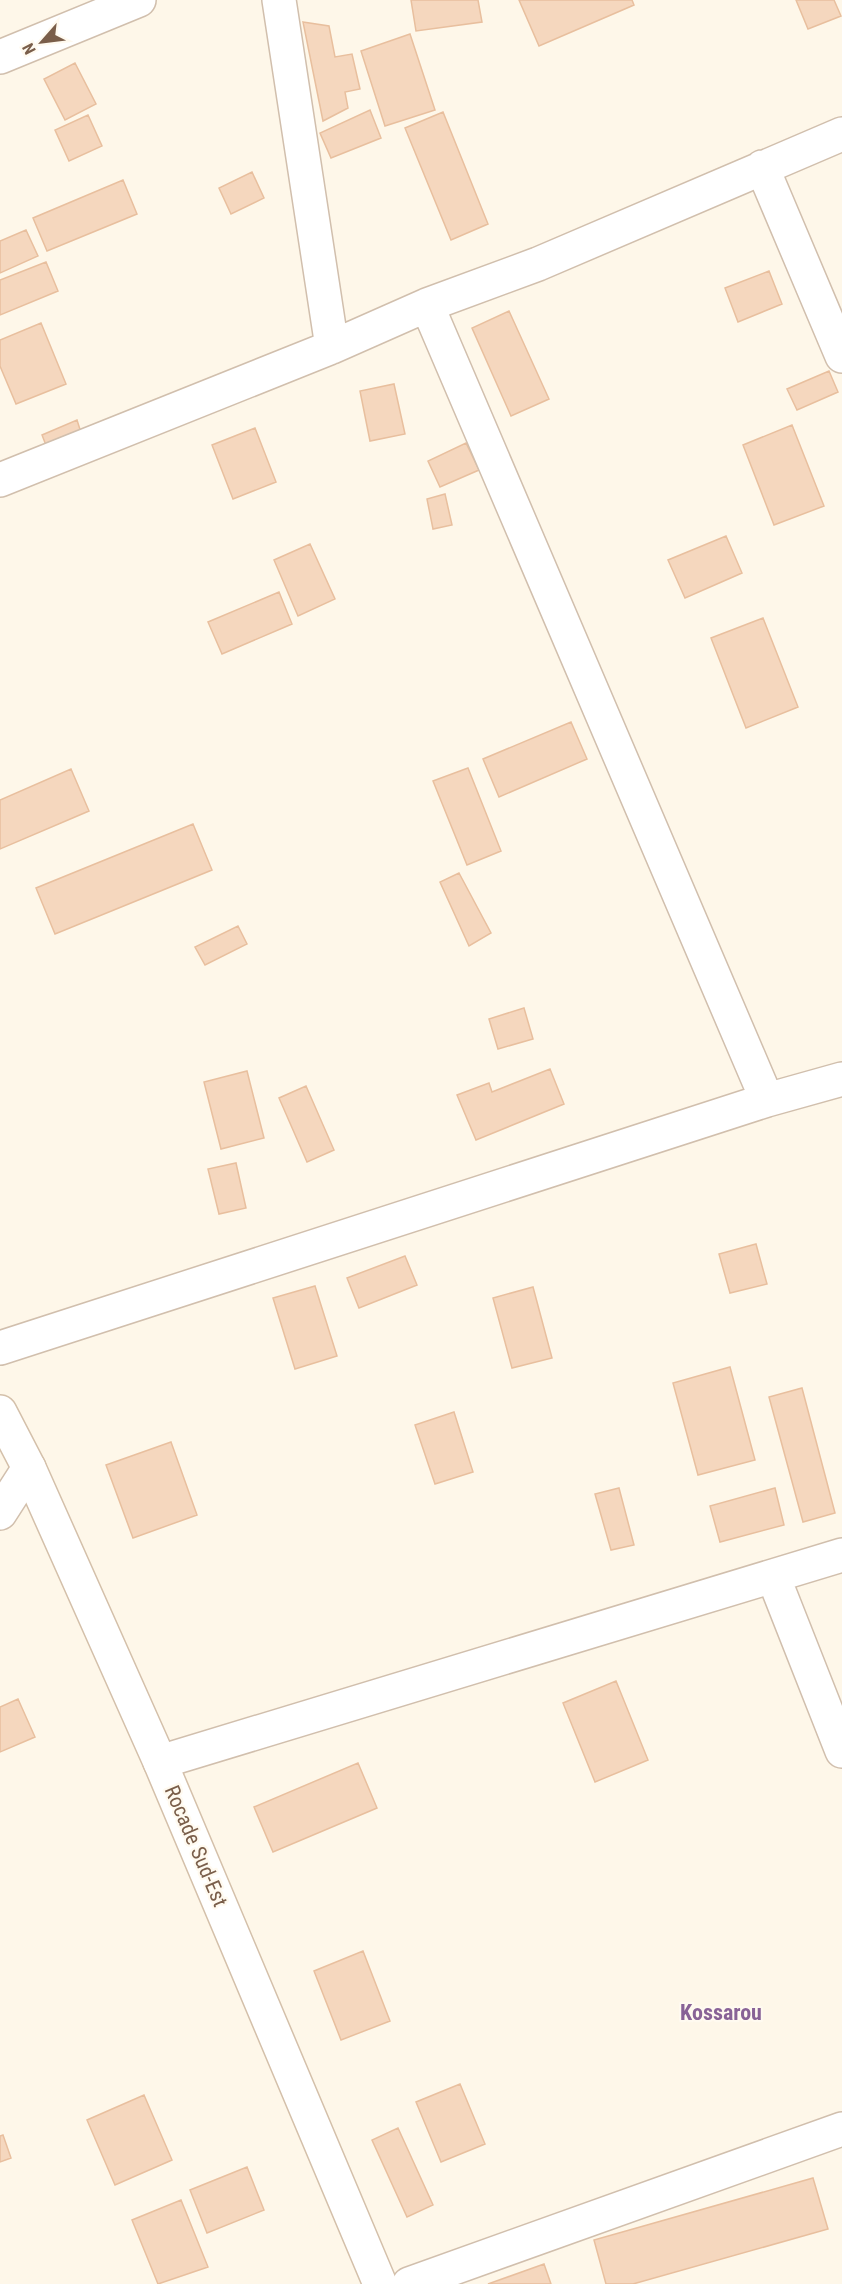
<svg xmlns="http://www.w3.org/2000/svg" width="842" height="2284" font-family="'Roboto Condensed',sans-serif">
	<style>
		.building { fill: #f5d7be; stroke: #e8bf9e; stroke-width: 1.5 }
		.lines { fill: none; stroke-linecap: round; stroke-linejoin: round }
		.street-casing { stroke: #d1bfad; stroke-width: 36 }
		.secondary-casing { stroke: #d4c0aa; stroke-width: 36 }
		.street { stroke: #fff; stroke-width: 33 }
		.secondary { stroke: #fff; stroke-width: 33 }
		.labels { text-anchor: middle; stroke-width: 4.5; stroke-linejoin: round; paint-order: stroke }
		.street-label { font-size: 21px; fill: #7a5e4a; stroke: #fffaf0 }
		.neighbourhood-label { font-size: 22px; font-weight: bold; fill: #886296; stroke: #fffaf0 }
	</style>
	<rect width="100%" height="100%" fill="#fef7e9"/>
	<path class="building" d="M411,0H478L482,22L416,31Z
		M519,0H632L634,5L539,46Z
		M796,0H834L841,16L808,29Z
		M303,22L329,26L335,57L352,54L360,89L345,92L348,108L323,121Z
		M410,34L435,110L385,126L361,51Z
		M75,63L96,104L65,120L44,79Z
		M370,110L381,138L331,158L320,133Z
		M443,112L488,224L451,240L405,128Z
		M88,115L102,146L69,161L55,130Z
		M252,172L264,198L231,214L219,188Z
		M123,180L137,214L47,251L33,218Z
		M26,230L38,256L0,273V241Z
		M46,262L58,291L0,315V280Z
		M769,271L782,304L738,322L725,288Z
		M509,311L549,399L511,416L472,328Z
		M41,323L66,384L16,404L0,366V340Z
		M829,371L838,392L797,410L787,389Z
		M394,384L405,434L370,441L360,391Z
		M77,420L83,439L49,453L42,435Z
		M792,425L824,506L774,525L743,445Z
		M255,428L276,482L233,499L212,445Z
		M466,443L479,470L440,487L428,461Z
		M445,494L452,525L433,529L427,499Z
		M726,536L742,573L685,598L668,560Z
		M310,544L335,599L298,616L274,560Z
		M279,592L292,624L222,654L208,622Z
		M763,618L798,707L746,728L711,638Z
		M571,722L587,759L499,797L483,759Z
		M468,768L501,851L467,865L433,781Z
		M71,769L89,811L0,849V800Z
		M193,824L212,870L55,934L36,888Z
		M459,873L491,933L469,946L440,882Z
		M238,926L247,944L205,965L195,947Z
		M524,1008L533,1039L498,1049L489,1019Z
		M550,1069L564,1104L476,1140L457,1095L489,1083L492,1092Z
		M247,1071L264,1138L221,1149L204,1082Z
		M306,1086L334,1150L307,1162L279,1098Z
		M236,1163L246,1208L219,1214L208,1169Z
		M756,1244L767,1284L730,1293L719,1254Z
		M405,1256L417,1285L359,1308L347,1278Z
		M315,1286L337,1356L295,1369L273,1298Z
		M533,1287L552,1358L512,1368L493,1298Z
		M730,1367L755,1460L698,1475L673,1383Z
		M802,1388L835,1513L803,1522L769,1397Z
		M454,1412L473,1472L435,1484L415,1425Z
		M171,1442L197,1515L133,1538L106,1465Z
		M619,1488L634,1545L611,1550L595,1494Z
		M775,1488L784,1525L720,1542L710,1506Z
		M616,1681L648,1760L595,1782L563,1703Z
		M18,1699L35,1737L0,1752V1707Z
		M358,1763L377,1808L273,1852L254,1807Z
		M363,1951L390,2021L341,2040L314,1971Z
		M460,2084L485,2144L441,2162L416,2102Z
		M144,2095L172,2160L115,2185L87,2120Z
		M398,2128L433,2205L407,2217L372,2140Z
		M3,2135L11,2158L0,2162V2136Z
		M247,2167L264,2210L207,2233L190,2190Z
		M813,2178L828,2229L633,2284H606L594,2240Z
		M181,2200L208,2267L158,2284L132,2220Z
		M544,2264L551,2284H488Z"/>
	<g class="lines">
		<g class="street-casing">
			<path id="street" d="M279,0L332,347
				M0,57L139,0
				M762,167L842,356
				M427,305L767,1100
				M0,480L332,347L427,305L538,264L842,134
				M0,1348L767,1100L842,1079
				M0,1513L29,1468
				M773,1576L842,1751
				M160,1762L842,1555
				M409,2284L842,2129"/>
		</g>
		<g class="secondary-casing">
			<path id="secondary" d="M0,1412L29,1468L160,1762L380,2284"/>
		</g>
		<use href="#street" class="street"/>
		<use href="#secondary" class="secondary"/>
	</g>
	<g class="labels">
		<g class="street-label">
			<text transform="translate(196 1846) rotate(67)" y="7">Rocade Sud-Est</text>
		</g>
		<g class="neighbourhood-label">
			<text x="721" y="2020">Kossarou</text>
		</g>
	</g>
	<g transform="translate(42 42) rotate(242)" stroke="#fffaf0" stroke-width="4.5" paint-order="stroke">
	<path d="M0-4.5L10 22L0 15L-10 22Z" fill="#7a5e4a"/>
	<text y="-9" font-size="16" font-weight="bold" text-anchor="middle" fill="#7a5e4a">N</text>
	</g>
</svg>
